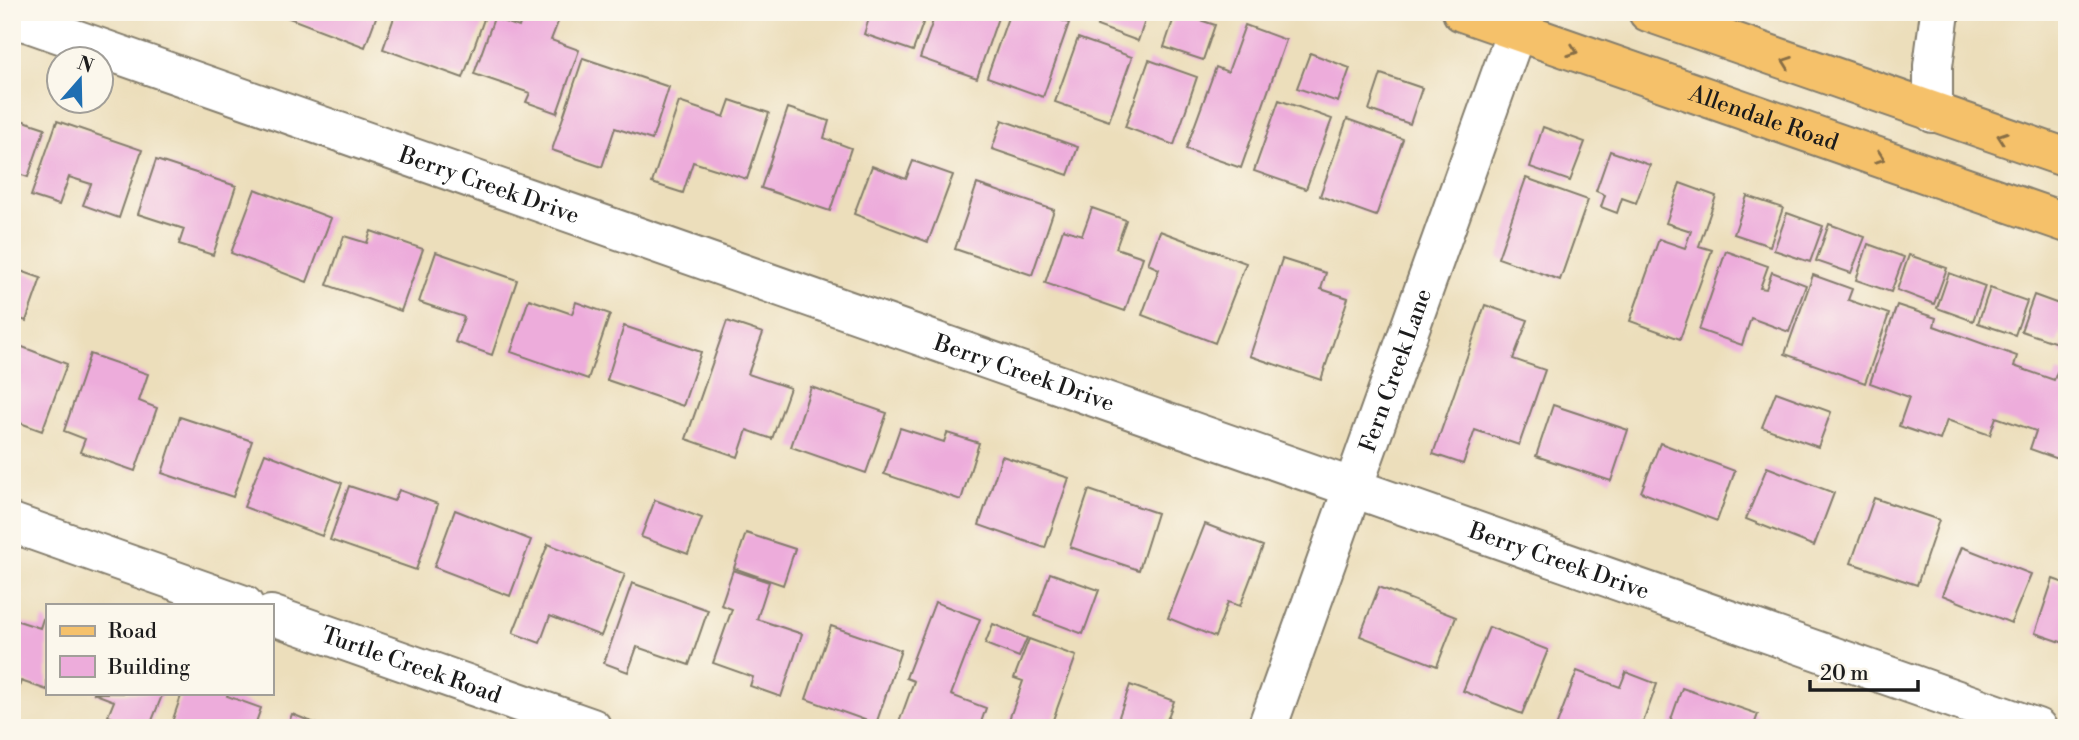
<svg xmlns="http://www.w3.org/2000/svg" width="2079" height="740" font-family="'Libre Bodoni',serif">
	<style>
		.building { fill: #edacdb }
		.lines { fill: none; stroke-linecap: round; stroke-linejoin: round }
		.minor-casing { stroke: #847d6c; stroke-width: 42 }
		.major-casing { stroke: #847d6c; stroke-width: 42 }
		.minor { stroke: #fff; stroke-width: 38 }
		.major { stroke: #f5c16b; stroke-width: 38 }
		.oneway { stroke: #886e44 }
		.labels { text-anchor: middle; stroke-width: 5; stroke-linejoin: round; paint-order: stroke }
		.street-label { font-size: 23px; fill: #1c1c1c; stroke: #fbf7ec }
	</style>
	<rect width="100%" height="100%" fill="#fbf7ec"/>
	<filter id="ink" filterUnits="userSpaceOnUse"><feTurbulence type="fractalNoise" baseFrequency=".0143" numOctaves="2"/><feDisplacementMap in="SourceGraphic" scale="14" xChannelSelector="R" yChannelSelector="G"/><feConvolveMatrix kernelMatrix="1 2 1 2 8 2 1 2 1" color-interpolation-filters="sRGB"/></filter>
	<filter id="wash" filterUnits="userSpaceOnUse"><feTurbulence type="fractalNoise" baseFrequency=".00686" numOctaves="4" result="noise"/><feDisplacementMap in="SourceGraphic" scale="28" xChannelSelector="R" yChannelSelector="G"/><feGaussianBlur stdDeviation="1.57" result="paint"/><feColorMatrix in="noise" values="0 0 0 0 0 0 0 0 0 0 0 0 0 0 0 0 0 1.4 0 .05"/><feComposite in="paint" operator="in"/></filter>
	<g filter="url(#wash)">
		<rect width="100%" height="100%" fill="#ecdebb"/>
		<g id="blocks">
			<path class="building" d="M282,12H378L365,47L281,15Z
				M396,12H425L446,20L448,12H467L484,19L463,78L383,49Z
				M524,12H532L558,22L551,40L579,50L557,113L526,102L530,93L474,74L494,18L519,27Z
				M871,12H927L913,51L864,34Z
				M936,12H1000L977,78L920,58Z
				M1010,12H1040L1069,23L1043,97L987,77Z
				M1102,12H1148L1138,41L1097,26Z
				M1176,12L1215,25L1203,60L1164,47Z
				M1245,25L1286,40L1241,168L1186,149L1216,67L1228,72Z
				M1078,38L1132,57L1109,121L1055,102Z
				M1310,53L1350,68L1338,102L1297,88Z
				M583,58L669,87L652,140L615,128L602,167L552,150Z
				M1149,60L1197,77L1174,145L1125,127Z
				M1381,74L1422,88L1410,124L1369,110Z
				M730,100L769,113L747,179L693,162L683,193L652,183L679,102L724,117Z
				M1279,100L1332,119L1306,189L1254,171Z
				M788,108L829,121L824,138L851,148L830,211L761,188Z
				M12,117L45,128L28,177L12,172Z
				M1347,119L1403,139L1376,216L1320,196Z
				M1002,120L1078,147L1068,175L992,149Z
				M57,121L142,150L119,218L83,205L91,184L69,177L59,205L31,196Z
				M1543,127L1585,142L1570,181L1530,167Z
				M1610,151L1650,165L1636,203L1622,198L1617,213L1601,207L1605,195L1596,191Z
				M156,160L236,186L213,255L179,244L184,229L138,214Z
				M913,161L953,175L928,242L854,214L872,166L906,179Z
				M1526,178L1588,200L1560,280L1498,258Z
				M1680,183L1716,196L1699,246L1712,250L1680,339L1630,321L1659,239L1685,248L1691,231L1666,223Z
				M977,184L1054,210L1032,275L955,249Z
				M255,189L331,218L307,282L231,253Z
				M1747,196L1783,208L1770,246L1734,234Z
				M1092,208L1126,220L1116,248L1143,257L1125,311L1045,283L1063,229L1082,235Z
				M1787,213L1823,226L1810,262L1774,250Z
				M1829,224L1865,237L1851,273L1816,261Z
				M371,231L423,249L401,311L327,285L344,236L367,243Z
				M1160,231L1246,263L1215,343L1142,315L1159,269L1148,264Z
				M1868,244L1904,257L1891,292L1856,280Z
				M1726,251L1768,266L1760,288L1766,289L1772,272L1806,285L1789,332L1751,318L1742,345L1699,330Z
				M436,252L517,280L492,355L455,342L464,317L419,302Z
				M1909,255L1947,268L1934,304L1897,290Z
				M1282,259L1326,273L1321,289L1348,298L1321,380L1250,356Z
				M12,268L41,278L26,321L12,316Z
				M1949,273L1985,286L1973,321L1937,308Z
				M1813,275L1852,289L1848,300L1889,314L1865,383L1785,354Z
				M1990,288L2027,301L2015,335L1978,323Z
				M2034,295L2067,307V316L2057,343L2021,331Z
				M529,299L572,314L576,302L610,314L588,379L511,352Z
				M1485,305L1528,320L1513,359L1545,370L1519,445L1475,430L1463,464L1433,454Z
				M1897,305L1936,318L1934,326L2017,356L2014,366L2054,380L2057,372L2067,375V462L2030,449L2036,431L1996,417L1990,435L1947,420L1940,440L1899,426L1909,397L1870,383Z
				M727,321L763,333L748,374L790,388L772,439L747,430L738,457L686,439Z
				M624,326L701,352L683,406L607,380Z
				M2066,335H2067V355L2060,353Z
				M12,343L67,364L42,431L12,420Z
				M90,354L148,374L139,401L157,408L135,471L80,452L85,439L64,431Z
				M811,387L887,413L866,473L791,447Z
				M1776,392L1831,412L1818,447L1762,427Z
				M1553,405L1628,430L1611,481L1536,456Z
				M180,417L252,441L233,497L162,473Z
				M900,428L944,442L947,433L979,443L961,500L884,474Z
				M1660,443L1735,471L1717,521L1641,492Z
				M265,453L342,483L322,536L244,507Z
				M1002,456L1069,478L1045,548L979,525Z
				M1767,467L1834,493L1814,546L1746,519Z
				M349,486L394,501L399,490L438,504L416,570L330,540Z
				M1089,490L1157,513L1139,570L1070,547Z
				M1874,498L1939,520L1917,585L1851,563Z
				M655,500L702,518L688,554L641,537Z
				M455,510L531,540L510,596L434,567Z
				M1205,524L1263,546L1240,606L1228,602L1215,637L1168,618Z
				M746,533L795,549L783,585L734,568Z
				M548,544L625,574L601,636L550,616L540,643L513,633Z
				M1962,547L2031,574L2011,623L1942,595Z
				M733,570L769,582L757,619L802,634L781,697L750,686L753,677L713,663L732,609L721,605Z
				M1050,573L1099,590L1083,634L1035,616Z
				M2053,579L2067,584V644L2035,633Z
				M632,583L708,610L689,665L637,647L628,672L604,663Z
				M1379,587L1456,617L1437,666L1360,636Z
				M935,602L980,619L951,695L986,708L979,728H897L914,681L906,678Z
				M12,619L40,628L43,619L47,621V690L21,681L13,705Z
				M993,624L1027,638L1019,657L985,644Z
				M831,626L901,650L876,724L806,699Z
				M1489,627L1548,650L1522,714L1463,691Z
				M1029,639L1076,656L1050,728H1006L1023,681L1014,678Z
				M1577,671L1620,687L1626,672L1657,684L1641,728L1556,727Z
				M1130,685L1174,701L1164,728H1115Z
				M1682,688L1758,714L1753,728H1668Z
				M93,693H163L149,728H137L108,716L114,701Z
				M182,693H228L227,696L261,708L254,728H170Z
				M292,714L327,728H287Z"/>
		</g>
	</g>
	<g filter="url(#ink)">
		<use href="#blocks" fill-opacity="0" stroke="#847d6c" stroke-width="2"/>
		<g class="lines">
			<g class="minor-casing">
				<g id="minor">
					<path id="s1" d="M12,17L2037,728"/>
					<path d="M1933,113V66L1940,12"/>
					<path d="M12,523L244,605"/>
					<path id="s2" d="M271,615L592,728"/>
					<path id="s3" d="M1267,728L1523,12"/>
				</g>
			</g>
			<g class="major-casing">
				<g id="major">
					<path id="s4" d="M1462,12L2067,223"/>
					<path d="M1648,12L2067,158"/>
				</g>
			</g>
			<use href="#minor" class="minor"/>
			<use href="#major" class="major"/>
		</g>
		<defs><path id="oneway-chevron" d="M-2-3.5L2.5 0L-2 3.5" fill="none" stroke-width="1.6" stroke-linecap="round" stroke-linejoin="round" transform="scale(1.75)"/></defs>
		<g class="oneway">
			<use href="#oneway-chevron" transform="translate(1573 51) rotate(19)"/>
			<use href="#oneway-chevron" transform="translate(1787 62) rotate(-160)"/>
			<use href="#oneway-chevron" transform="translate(2002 137) rotate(-161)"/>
			<use href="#oneway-chevron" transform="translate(1880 158) rotate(19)"/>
		</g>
	</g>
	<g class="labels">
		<g class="street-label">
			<text dy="8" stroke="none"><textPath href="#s4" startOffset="320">Allendale Road</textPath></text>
			<text dy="8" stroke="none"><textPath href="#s1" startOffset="506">Berry Creek Drive</textPath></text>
			<text dy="8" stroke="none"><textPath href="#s3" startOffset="380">Fern Creek Lane</textPath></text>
			<text dy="8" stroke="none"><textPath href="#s1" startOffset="1073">Berry Creek Drive</textPath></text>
			<text dy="8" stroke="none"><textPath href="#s1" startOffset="1640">Berry Creek Drive</textPath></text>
			<text dy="8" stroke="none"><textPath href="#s2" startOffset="149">Turtle Creek Road</textPath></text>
		</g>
	</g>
	<rect width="2079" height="740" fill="none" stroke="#fbf7ec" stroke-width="42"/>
	<rect x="46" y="604" width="228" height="91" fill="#fbf7ec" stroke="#a29f99" stroke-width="2"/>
	<rect x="60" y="626" width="35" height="10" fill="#f5c16b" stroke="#a29f99" stroke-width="2"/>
	<text x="108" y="638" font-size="21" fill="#1c1c1c">Road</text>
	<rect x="60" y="656" width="35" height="21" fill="#edacdb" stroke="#a29f99" stroke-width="2"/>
	<text x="108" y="674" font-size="21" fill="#1c1c1c">Building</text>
	<g transform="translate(80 80) rotate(20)"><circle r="33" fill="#fbf7ec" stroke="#a29f99" stroke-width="2"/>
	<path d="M0-5L12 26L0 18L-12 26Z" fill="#1f6fb2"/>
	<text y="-10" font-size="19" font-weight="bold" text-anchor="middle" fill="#1c1c1c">N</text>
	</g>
	<path d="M1810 680v10h108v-10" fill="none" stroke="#1c1c1c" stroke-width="3.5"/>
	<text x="1820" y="680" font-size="21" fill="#1c1c1c" stroke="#fbf7ec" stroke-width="5" paint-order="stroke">20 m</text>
</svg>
